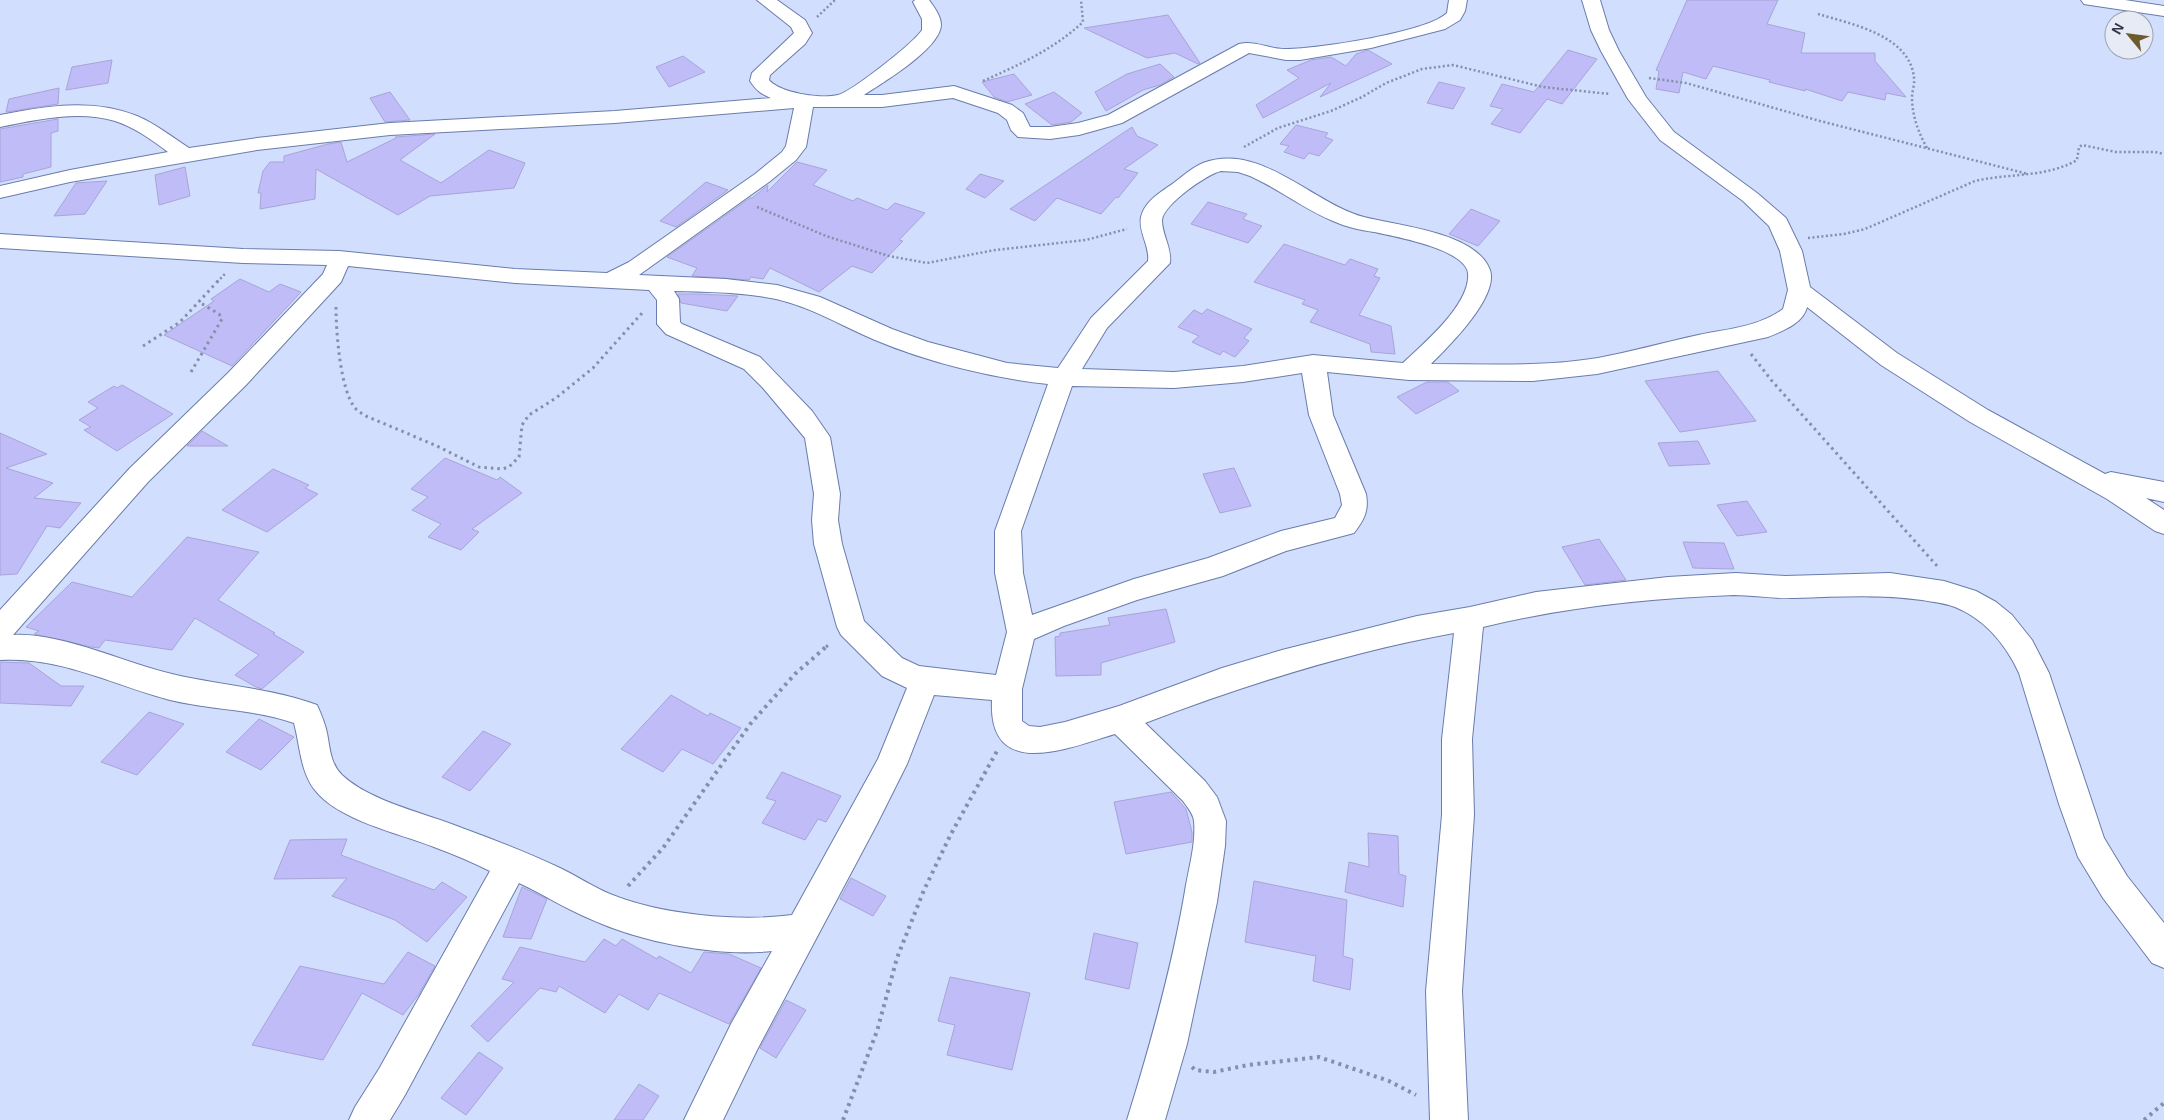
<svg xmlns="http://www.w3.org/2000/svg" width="2164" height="1120" font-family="Helvetica,sans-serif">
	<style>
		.building { fill: #c0bcf7; stroke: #a8a4d8 }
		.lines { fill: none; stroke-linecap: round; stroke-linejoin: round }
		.street-casing { stroke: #6a7cab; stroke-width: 2 }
		.path-far2 { stroke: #858fa9; stroke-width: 2.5; stroke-dasharray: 2 2.5; stroke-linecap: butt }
		.path-far1 { stroke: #858fa9; stroke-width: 3; stroke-dasharray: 2.5 4; stroke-linecap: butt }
		.path { stroke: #858fa9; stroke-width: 4; stroke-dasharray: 3 4.5; stroke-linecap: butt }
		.street { fill: #fff; fill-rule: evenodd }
	</style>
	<rect width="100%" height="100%" fill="#d1defd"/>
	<path class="building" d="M1687,0H1778L1767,24L1805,33L1801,53H1875V61L1906,97L1886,93L1885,100L1848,92L1842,101L1805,89V91L1769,82L1770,80L1713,66L1706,79L1683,72L1679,93L1656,89L1659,71L1656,70Z
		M1168,15L1200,63L1198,64L1175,53L1147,58L1084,28Z
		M1368,50L1392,64L1320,97L1331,83L1263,118L1256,105L1299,78L1287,70L1311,60L1331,57L1346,66L1356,54Z
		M1568,50L1597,59L1562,104L1547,99L1520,133L1491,124L1503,109L1490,106L1502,84L1534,92Z
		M683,56L705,72L669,87L656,67Z
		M112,60L108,83L66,90L72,67Z
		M1160,64L1174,77L1160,85L1143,90L1106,111L1095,92L1127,74Z
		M1014,74L1032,95L1007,102L994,97L982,82Z
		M1439,82L1465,88L1453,109L1427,103Z
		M59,88L58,104L6,112L9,99Z
		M390,92L410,120L385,122L370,98Z
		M1054,92L1082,113L1071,122L1052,125L1025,104Z
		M58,119V131L51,133V167L23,174V177L0,182V129Z
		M1296,125L1328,133L1325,137L1333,140L1319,156L1309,153L1304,159L1284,152L1289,146L1280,144Z
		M1132,127L1137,136L1158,145L1124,169L1138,173L1118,198L1116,197L1101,214L1057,198L1035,221L1010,209Z
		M435,134L400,160L441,183L489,150L525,163L514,188L430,196L398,215L316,169L315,199L260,209L261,193H258L263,171L270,162H284V156L328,144L341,142L347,162L396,138L395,137Z
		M797,162L827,170L813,185L853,201L857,198L887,210L895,203L925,213L899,240L903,241L872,273L852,266L819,292L770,268L763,279L751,277L749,280L692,276L697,268L667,257L750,198H752L768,185L767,192Z
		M185,167L190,196L159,205L155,175Z
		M980,174L1004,181L985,198L966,189Z
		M107,181L85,214L54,216L76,183Z
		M706,182L728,190L676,227L660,221Z
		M1208,202L1247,214L1243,219L1262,226L1248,243L1191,224Z
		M1471,209L1500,221L1478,246L1449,234Z
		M1284,244L1345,265L1350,259L1378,269L1374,276L1380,278L1359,315L1391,326L1395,354L1371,352L1370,344L1310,322L1318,310L1302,304L1305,300L1254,282Z
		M240,279L269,292L280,284L301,292L232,366L164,335L214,301L211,299Z
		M678,294H700L738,296L727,311L681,303Z
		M1207,309L1252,329L1244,338L1249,341L1235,357L1223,351L1220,355L1192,342L1199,336L1178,327L1194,310L1202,314Z
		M1718,371L1756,421L1680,432L1645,381Z
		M1427,382H1448L1459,391L1416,414L1397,397Z
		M122,385L173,414L117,451L84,430L91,427L79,420L98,408L88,402L114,386L117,388Z
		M202,431L228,446H187Z
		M0,433L47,454L6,468L53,483L34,498L81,503L60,528L47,526L17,574L0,575Z
		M1698,441L1710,464L1669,466L1658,443Z
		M445,458L497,480L500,477L522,493L472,529L479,532L461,550L428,537L441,524L412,510L428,497L411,489Z
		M1234,468L1251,506L1220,513L1203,474Z
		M273,469L309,485L305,488L318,494L267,532L222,510Z
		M1747,501L1767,532L1737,536L1717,505Z
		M187,537L259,552L218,600L275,633L273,634L304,652L262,689L256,687L235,675L259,655L195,618L172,650L105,640L99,648L91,647L34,634L39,631L26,627L72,582L132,597Z
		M1599,539L1615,563L1626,580L1585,585L1562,547Z
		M1683,542L1724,543L1734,569L1693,568Z
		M1166,609L1175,642L1101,663V675L1056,676L1055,637L1060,636V633L1110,625L1108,618Z
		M0,662L29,663L61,686H84L71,706L0,703Z
		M671,695L708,716L710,713L741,728L713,764L682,749L663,772L621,749Z
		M149,712L184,724L137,775L101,762Z
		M259,719L294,737L261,770L226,752Z
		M483,731L511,744L470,791L442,777Z
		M782,772L841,796L826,822L818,819L805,840L762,823L776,801L766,798Z
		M1171,792L1186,809L1192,832V842L1126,854L1114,802Z
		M1368,833L1398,836L1399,874L1406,876L1403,907L1345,892L1349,862L1369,867Z
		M347,839L341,855L434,890L442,882L467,897L427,942L395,920L332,896L347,878L274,879L290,840Z
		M851,878L886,896L873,916L840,899Z
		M1254,881L1347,900L1343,956L1353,959L1350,990L1313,981L1316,956L1245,942Z
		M522,887L547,899L531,939L503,937Z
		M1094,933L1138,943L1129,989L1085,979Z
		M604,939L616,946L622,939L657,959L659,956L691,973L704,952L729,954L761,968L729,1024L659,993L648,1010L619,994L605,1013L559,986L556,992L540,988L488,1042L471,1026L514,982L502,979L520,947L585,962Z
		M408,952L435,966L419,994L403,1015L362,993L323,1060L252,1045L300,966L384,984Z
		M950,977L1030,993L1012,1070L947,1055L955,1025L938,1021Z
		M786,1000L806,1010L776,1058L760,1048Z
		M479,1052L503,1068L466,1115L441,1098Z
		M639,1084L659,1096L643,1120H614Z"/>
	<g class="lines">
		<g class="street-casing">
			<path id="street" d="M757,0H777L805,20L812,33L805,44L770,75L769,80C780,93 820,99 838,95C851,92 914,43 922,30V19L913,2L915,0H929C934,7 941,16 941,25C940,49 882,83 864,95H882L954,86L1012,105L1023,113L1030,127H1050L1078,123L1108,115L1239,44C1256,40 1270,50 1287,49C1317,49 1428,32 1447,13L1449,0H1467L1465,11L1460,20L1445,29L1371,48L1300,60H1286L1249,53L1122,123L1079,135L1050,139L1018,137L1011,130L1007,120L998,113L953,98L882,107H813L806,147L796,160L769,182L639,275L726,279L777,285L820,297L892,329L928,342L1007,363L1058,368L1091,318L1148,261C1150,246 1138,232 1141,217C1145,200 1163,191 1175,182C1184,175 1193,167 1203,163C1260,141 1313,204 1364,217C1398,226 1476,232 1490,270C1499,297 1448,347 1431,364C1487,364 1543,367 1598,358C1630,352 1662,343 1694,336C1725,329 1757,328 1783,309L1788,290L1780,251L1769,226L1743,201L1660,140L1628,99L1601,51L1591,30L1582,0H1600L1609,30L1619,51L1646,97L1674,132L1757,193L1786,218L1802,251L1810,287L1897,353L1988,410L2105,474L2111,472L2164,482V502L2146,498L2164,510V534L2155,531L2107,499L1970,422L1881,365L1807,307C1803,324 1782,331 1768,337L1597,374L1533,381L1409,380L1327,372L1333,415L1366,494C1369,511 1364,520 1354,533L1286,551L1223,576L1137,600L1064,626L1034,639L1022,689V721L1029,726L1040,727L1065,722L1119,706L1222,668L1282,650L1417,616L1470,607L1536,592L1668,577L1736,573L1785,576L1890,573L1944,581L1976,591L1996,602L2012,615L2032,640L2049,673L2104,838L2127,876L2164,923V968L2152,963L2103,898L2078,857L2059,804L2019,673C2006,645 1985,619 1955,607C1945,603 1933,602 1922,600C1879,594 1837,597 1794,598C1774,599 1754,595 1734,595C1650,598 1565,607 1483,627L1472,739L1474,815L1462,991L1468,1120H1430L1426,991L1442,815V739L1454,633C1348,652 1245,685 1145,723L1205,781L1217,797L1226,821L1225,846L1217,902L1187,1044L1165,1120H1127C1151,1043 1173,964 1186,885C1190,864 1196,841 1194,821C1193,813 1187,807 1183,801L1115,734C1069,748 988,782 992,700L934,695L907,764L877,824L757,1050L723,1120H684L731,1024L772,951C715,957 640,942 588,918C564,908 543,894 519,883L405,1095L390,1120H349L355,1107L379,1069L490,871C472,862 453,854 434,847C398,833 337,820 314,789C300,770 300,745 294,723C254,709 211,710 170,700C114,685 59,656 0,660V610L130,468L228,373L323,274L327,265L243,263L0,248V234L243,249L339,251L515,269L607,273L629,262L755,174L782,152L786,146L794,108L615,123L390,135L257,150L70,182L0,198V186L70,170L168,152C152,140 134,127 115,121C78,110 36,120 0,127V115C45,106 93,98 137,116C156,124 172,137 189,148L257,138L390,123L615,111L771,98C761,94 756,90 750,81L752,73L794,33L791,27ZM1221,171L1238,172L1250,176C1279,189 1304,209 1333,221C1346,227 1360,230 1374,232C1393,236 1465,249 1468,273C1471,304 1424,343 1403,363L1313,355L1243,366L1174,372L1082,369L1107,328L1170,263C1172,248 1162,235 1162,220C1163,205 1207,174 1221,171ZM348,266L515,283L649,290L657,300V324L666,334L744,369L763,388L805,438L814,494L812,520L814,544L837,627L841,635L882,676L907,688L878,759L792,915C739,922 661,915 610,894C593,887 577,876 560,868C528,853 495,840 462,828C425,813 371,802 342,775C330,763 330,748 327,733C325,723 321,714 317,705C268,687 221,686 172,674C125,663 60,632 13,635L148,482L246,385L341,282ZM674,291C708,292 743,292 776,299C811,307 842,326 875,340C927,362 992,378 1048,384L995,531V573L1007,632L996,675L919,666L902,658L864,621L842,544L838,520L840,494L830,437L812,411L760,357L682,324L680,322L679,299ZM1302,373L1309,415L1340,494L1342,505L1335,518L1281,531L1208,558L1134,579L1032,615L1023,573L1021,531L1072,386L1174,388L1243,382Z
				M2081,0H2125L2164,6V16L2090,5L2084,4Z"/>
		</g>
		<path class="path-far2" d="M1818,14C1851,24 1910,35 1914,78C1915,84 1912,91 1912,97C1912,115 1918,132 1927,148
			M817,17L835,0
			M1649,78L1686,83L1820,121L2028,174
			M983,81C1019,65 1054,49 1083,22L1081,0
			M1244,147L1278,128L1331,111L1362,97L1386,83L1422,69L1453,65L1543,87L1610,94
			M757,207L826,236L889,256L927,263L995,250L1086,240L1127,229
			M1808,238L1844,234L1865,229L1975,181C2009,173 2046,178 2077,160L2079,147L2082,145L2116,152H2155L2164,154
			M217,282L225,274"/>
		<path class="path-far1" d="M336,307C336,330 340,392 356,409C359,412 363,414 366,416L437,446L479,467L502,469L509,467L519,457L522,425L529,415L556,398L593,368L643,312
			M143,346L180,322L218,281
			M1751,354L1772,381L1938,567
			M191,372L222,319L219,314L199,302
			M826,647L831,643"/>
		<path class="path" d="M628,886L663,848L751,723L795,674L827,646
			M1192,1067L1195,1070L1214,1072L1248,1065L1319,1057L1389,1081L1416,1095
			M843,1120L877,1031L897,958L924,890L951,834L997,751
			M2144,1120L2164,1103"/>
		<use href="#street" class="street"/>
	</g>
	<g transform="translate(2129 35) rotate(299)"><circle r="24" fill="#e7ebf6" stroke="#9da3b1"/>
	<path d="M0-4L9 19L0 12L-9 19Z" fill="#6e5b2a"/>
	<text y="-8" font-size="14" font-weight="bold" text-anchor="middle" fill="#2e364a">N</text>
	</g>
</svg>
